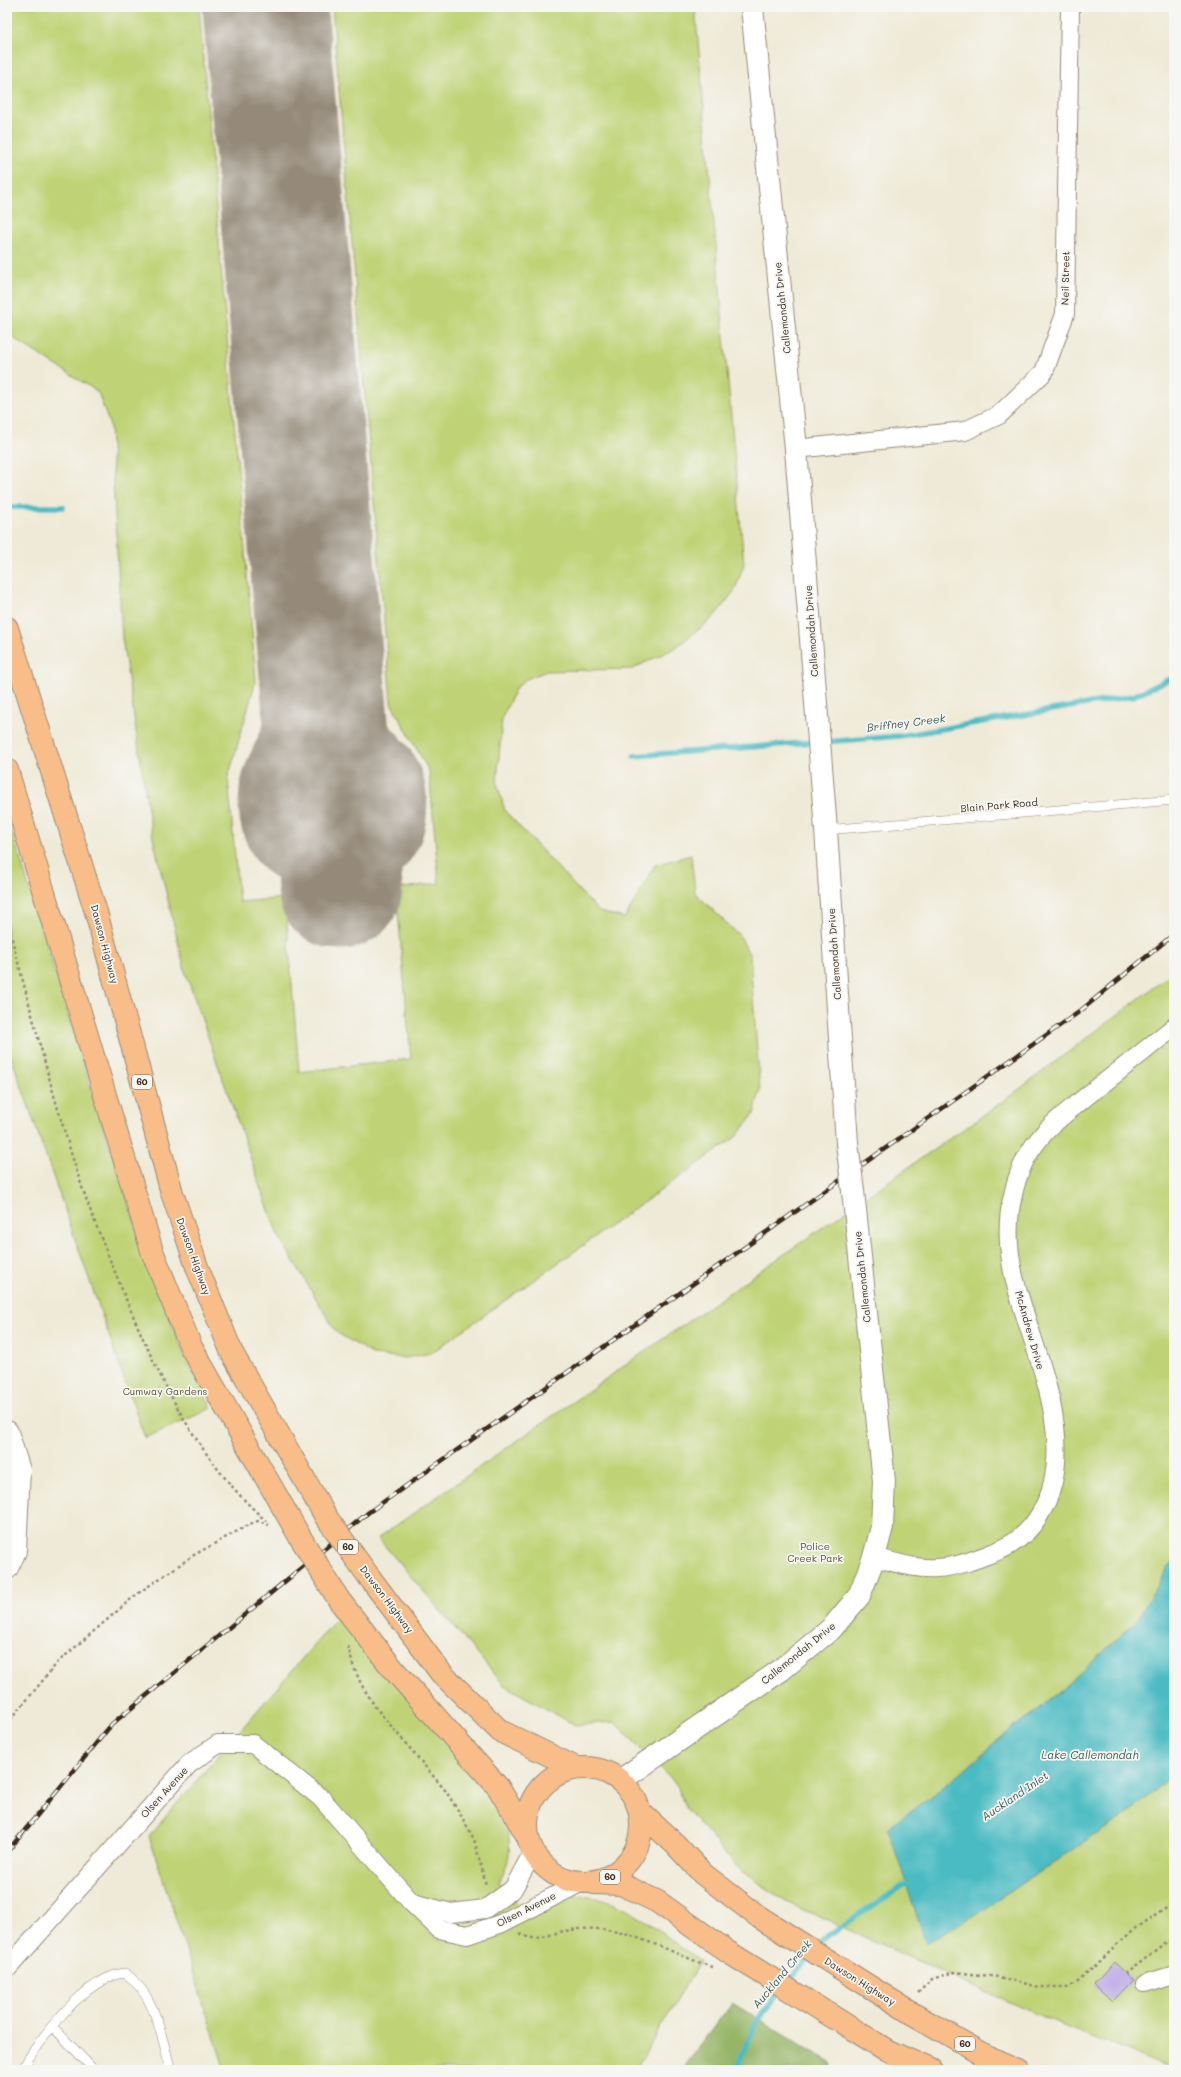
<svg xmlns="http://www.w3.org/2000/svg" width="1181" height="2077" font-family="Mali,sans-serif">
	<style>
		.green { fill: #bfd376; stroke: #7d7e4a }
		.forest { fill: #97b567; stroke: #697042 }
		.water { fill: #4cbbc3; stroke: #447270 }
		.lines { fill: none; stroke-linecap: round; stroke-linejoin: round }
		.stream { stroke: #4cbbc3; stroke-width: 5.5 }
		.taxiway { stroke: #958a7a; stroke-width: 50 }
		.runway { stroke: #958a7a; stroke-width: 125 }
		.building { fill: #b29ce6 }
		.service-casing { stroke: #958a7a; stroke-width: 10 }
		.minor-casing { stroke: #958a7a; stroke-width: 20 }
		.tertiary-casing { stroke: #958a7a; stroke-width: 24 }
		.trunk-casing { stroke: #958a7a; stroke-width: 24 }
		.path { stroke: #958a7a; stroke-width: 2.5; stroke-dasharray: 3 3; stroke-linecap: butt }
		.service { stroke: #fff; stroke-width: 9 }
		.minor { stroke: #fff; stroke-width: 18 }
		.tertiary { stroke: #fff; stroke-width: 22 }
		.trunk { stroke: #f8bd89; stroke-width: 22 }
		.rail-casing { stroke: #3b2a1e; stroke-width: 4.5 }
		.rail { stroke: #f6f6f2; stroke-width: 3; stroke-dasharray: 9; stroke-linecap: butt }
		.tertiary-bridge-casing { stroke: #958a7a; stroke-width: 24; stroke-linecap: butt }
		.trunk-bridge-casing { stroke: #958a7a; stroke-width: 24; stroke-linecap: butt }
		.tertiary-bridge { stroke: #fff; stroke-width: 22 }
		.trunk-bridge { stroke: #f8bd89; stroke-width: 22 }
		.labels { text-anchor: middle; stroke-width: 3.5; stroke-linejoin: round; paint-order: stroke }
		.shield { fill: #f6f6f2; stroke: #73675e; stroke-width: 1 }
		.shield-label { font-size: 9px; font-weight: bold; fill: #3b2a1e }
		.street-label { font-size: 10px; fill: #3b2a1e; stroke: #f6f6f2 }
		.park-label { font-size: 10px; fill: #5c5434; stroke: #f6f6f2 }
		.water-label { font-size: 11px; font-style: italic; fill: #415d58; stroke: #f6f6f2 }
	</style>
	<rect width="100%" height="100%" fill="#f6f6f2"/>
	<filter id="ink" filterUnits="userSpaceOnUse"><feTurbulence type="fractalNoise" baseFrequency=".025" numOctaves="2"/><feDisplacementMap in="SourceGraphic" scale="8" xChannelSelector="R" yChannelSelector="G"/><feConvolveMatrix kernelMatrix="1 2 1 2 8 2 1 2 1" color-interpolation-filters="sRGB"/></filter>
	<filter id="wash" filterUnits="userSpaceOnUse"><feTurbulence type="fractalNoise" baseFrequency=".012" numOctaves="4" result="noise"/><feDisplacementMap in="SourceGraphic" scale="16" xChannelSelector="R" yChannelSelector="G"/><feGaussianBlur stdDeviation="0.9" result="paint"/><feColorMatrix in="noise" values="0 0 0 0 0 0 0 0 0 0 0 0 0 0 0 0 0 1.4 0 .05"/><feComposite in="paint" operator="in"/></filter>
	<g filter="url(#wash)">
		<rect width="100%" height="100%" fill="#efead7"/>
		<path class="green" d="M7,7H199L256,680L228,778L239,902L285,898L299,1072L411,1059L396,889L439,883L429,771L391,703L332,7H695L744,564L735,590L713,618L675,648L632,669L547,671L526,679L515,689L502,718L497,783L505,811L599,912L625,918L655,865L691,855L695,893L740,936L750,956L760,1091L754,1114L736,1137L431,1353L406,1358L374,1355L336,1332L277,1233L185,971L151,829L122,638L110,426L98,392L7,334Z
			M7,816L98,1111L149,1264L187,1361L212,1408L145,1438L7,1045Z
			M1174,972V1559L1134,1623L1066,1687L1002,1737L959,1775L984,1909L1133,1810L1174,1774V2069L1036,2014L786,1902L737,1867L685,1807L678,1788L670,1777L614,1722L575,1725L504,1685L378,1538L1005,1100Z
			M339,1616L492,1797C508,1827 519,1850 498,1882L530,1917C542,1911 555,1901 568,1898C613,1887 666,1937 700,1961L635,2070H225L149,1836Z"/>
		<path class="forest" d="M732,2003L831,2063L833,2070H681Z"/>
		<path class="water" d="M1174,1559V1774L1133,1810L984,1909L926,1944L888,1828L959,1775L1002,1737L1066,1687L1134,1623Z"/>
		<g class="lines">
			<path class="stream" d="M7,507H63
				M824,742L900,736L1133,696L1174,677
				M634,756L816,742
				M817,1947L827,1936L912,1880
				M788,1983L810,1956
				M736,2070L758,2018L781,1991"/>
			<path class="taxiway" d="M312,556L324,673C332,725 398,745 402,798C410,899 254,896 264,795C265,778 275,760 282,744C295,715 308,685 320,655"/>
			<path class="runway" d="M265,7L340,887"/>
		</g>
		<g id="blocks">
			<path class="building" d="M1114,1962L1133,1980L1112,2002L1094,1985Z"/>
		</g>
	</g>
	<g filter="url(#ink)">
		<use href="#blocks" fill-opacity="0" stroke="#958a7a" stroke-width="1"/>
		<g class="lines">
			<g class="service-casing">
				<path id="service" d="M826,830L1174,800
					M53,2027L94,2070
					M22,2070C40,2037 86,1977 125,1973C156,1995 161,2036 171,2070"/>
			</g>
			<g class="minor-casing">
				<path id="minor" d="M796,449L965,431L999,415L1044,372L1065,314L1070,7
					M874,1557C894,1562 916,1570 937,1568C957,1567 977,1559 995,1552C1014,1545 1030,1531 1040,1514C1082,1445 1033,1352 1015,1281C1008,1253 1006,1223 1013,1195C1017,1175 1026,1154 1040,1138C1053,1121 1072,1109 1088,1095C1117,1073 1145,1050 1174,1027
					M412,1903L451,1913L485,1909L513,1889L533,1852
					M7,1969L189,1764L218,1744H253L321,1798L411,1902L439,1929L467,1935L500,1924L580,1883
					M1145,1984L1174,1975"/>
			</g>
			<g class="tertiary-casing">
				<path id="tertiary" d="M752,7L796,449L826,830L847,1143
					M7,1432L19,1470L15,1551L7,1568
					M621,1780L781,1670L832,1628L859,1596L874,1557L882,1527L884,1481L853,1191"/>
			</g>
			<g class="trunk-casing">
				<path id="trunk" d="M7,628L96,912L172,1193L197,1267L232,1353L326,1517
					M7,770L152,1251L191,1347L300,1537
					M370,1578L441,1673L500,1731L576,1768
					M339,1600L393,1669L498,1787L527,1835
					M527 1825a57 57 0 1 1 114 0a57 57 0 1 1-114 0Z
					M640,1812L675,1844L703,1874L759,1917
					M594,1883L621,1884L658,1902L728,1952
					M913,2014L990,2058L1018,2070
					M888,2051L931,2070"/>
			</g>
			<path class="path" d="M7,921C31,1010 53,1099 82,1187C94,1222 109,1257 123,1292C159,1378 196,1458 266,1521
				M348,1646L353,1665L361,1684L376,1708L445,1790L459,1812L474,1839L486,1885
				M7,1724L58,1662L137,1594L194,1555L250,1524L258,1521L269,1525
				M520,1933C534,1944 549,1934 564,1931C574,1929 588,1928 598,1929C636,1932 676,1955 712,1967
				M1125,1973L1161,1946L1174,1940
				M918,1993L932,1979L954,1972L999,1977L1039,1987H1067L1078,1982L1131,1932L1174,1903"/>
			<use href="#service" class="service"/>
			<use href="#minor" class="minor"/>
			<use href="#tertiary" class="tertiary"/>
			<use href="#trunk" class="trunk"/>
			<g class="rail-casing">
				<path id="rail" d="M7,1852L112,1724L369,1512L1079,1012L1174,934"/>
			</g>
			<use href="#rail" class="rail"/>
			<g class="tertiary-bridge-casing">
				<path id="tertiary-bridge" d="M847,1143L853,1191"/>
			</g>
			<g class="trunk-bridge-casing">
				<path id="trunk-bridge" d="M326,1517L370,1578
					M300,1537L339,1600
					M759,1917L913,2014
					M728,1952L888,2051"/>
			</g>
			<use href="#tertiary-bridge" class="tertiary-bridge"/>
			<use href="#trunk-bridge" class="trunk-bridge"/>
		</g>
	</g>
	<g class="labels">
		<g class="shield">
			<rect x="132" y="1075" width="20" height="14" rx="3"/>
			<rect x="338" y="1540" width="20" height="14" rx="3"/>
			<rect x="600" y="1870" width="20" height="14" rx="3"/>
			<rect x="955" y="2037" width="20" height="14" rx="3"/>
		</g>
		<g class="shield-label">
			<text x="142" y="1085">60</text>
			<text x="348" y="1550">60</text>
			<text x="610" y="1880">60</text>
			<text x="965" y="2047">60</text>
		</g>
		<g class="street-label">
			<text transform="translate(1065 278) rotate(-89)" y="4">Neil Street</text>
			<text transform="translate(782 308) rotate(-96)" y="4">Callemondah Drive</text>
			<text transform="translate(811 631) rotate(-94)" y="4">Callemondah Drive</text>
			<text transform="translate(999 805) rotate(-5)" y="4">Blain Park Road</text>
			<text transform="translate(105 944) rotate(75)" y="4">Dawson Highway</text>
			<text transform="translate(834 954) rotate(-94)" y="4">Callemondah Drive</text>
			<text transform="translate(194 1256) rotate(70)" y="4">Dawson Highway</text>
			<text transform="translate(862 1277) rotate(-96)" y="4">Callemondah Drive</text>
			<text transform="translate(1030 1330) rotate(74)" y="4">McAndrew Drive</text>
			<text transform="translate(387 1599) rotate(53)" y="4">Dawson Highway</text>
			<text transform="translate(798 1653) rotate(-39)" y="4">Callemondah Drive</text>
			<text transform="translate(164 1792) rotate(-48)" y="4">Olsen Avenue</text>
			<text transform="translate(526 1909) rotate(-27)" y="4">Olsen Avenue</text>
			<text transform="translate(860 1981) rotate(32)" y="4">Dawson Highway</text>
		</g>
		<g class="park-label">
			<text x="165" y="1395">Cumway Gardens</text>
			<text x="815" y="1550">Police<tspan x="815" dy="12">Creek Park</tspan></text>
		</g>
		<g class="water-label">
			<text transform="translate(906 723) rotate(-7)" y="4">Briffney Creek</text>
			<text x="1090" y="1759">Lake Callemondah</text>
			<text transform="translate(1015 1796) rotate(-34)" y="4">Auckland Inlet</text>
			<text transform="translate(782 1974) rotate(-50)" y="4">Auckland Creek</text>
		</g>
	</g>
	<rect width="1181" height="2077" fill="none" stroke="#f6f6f2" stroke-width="24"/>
</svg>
